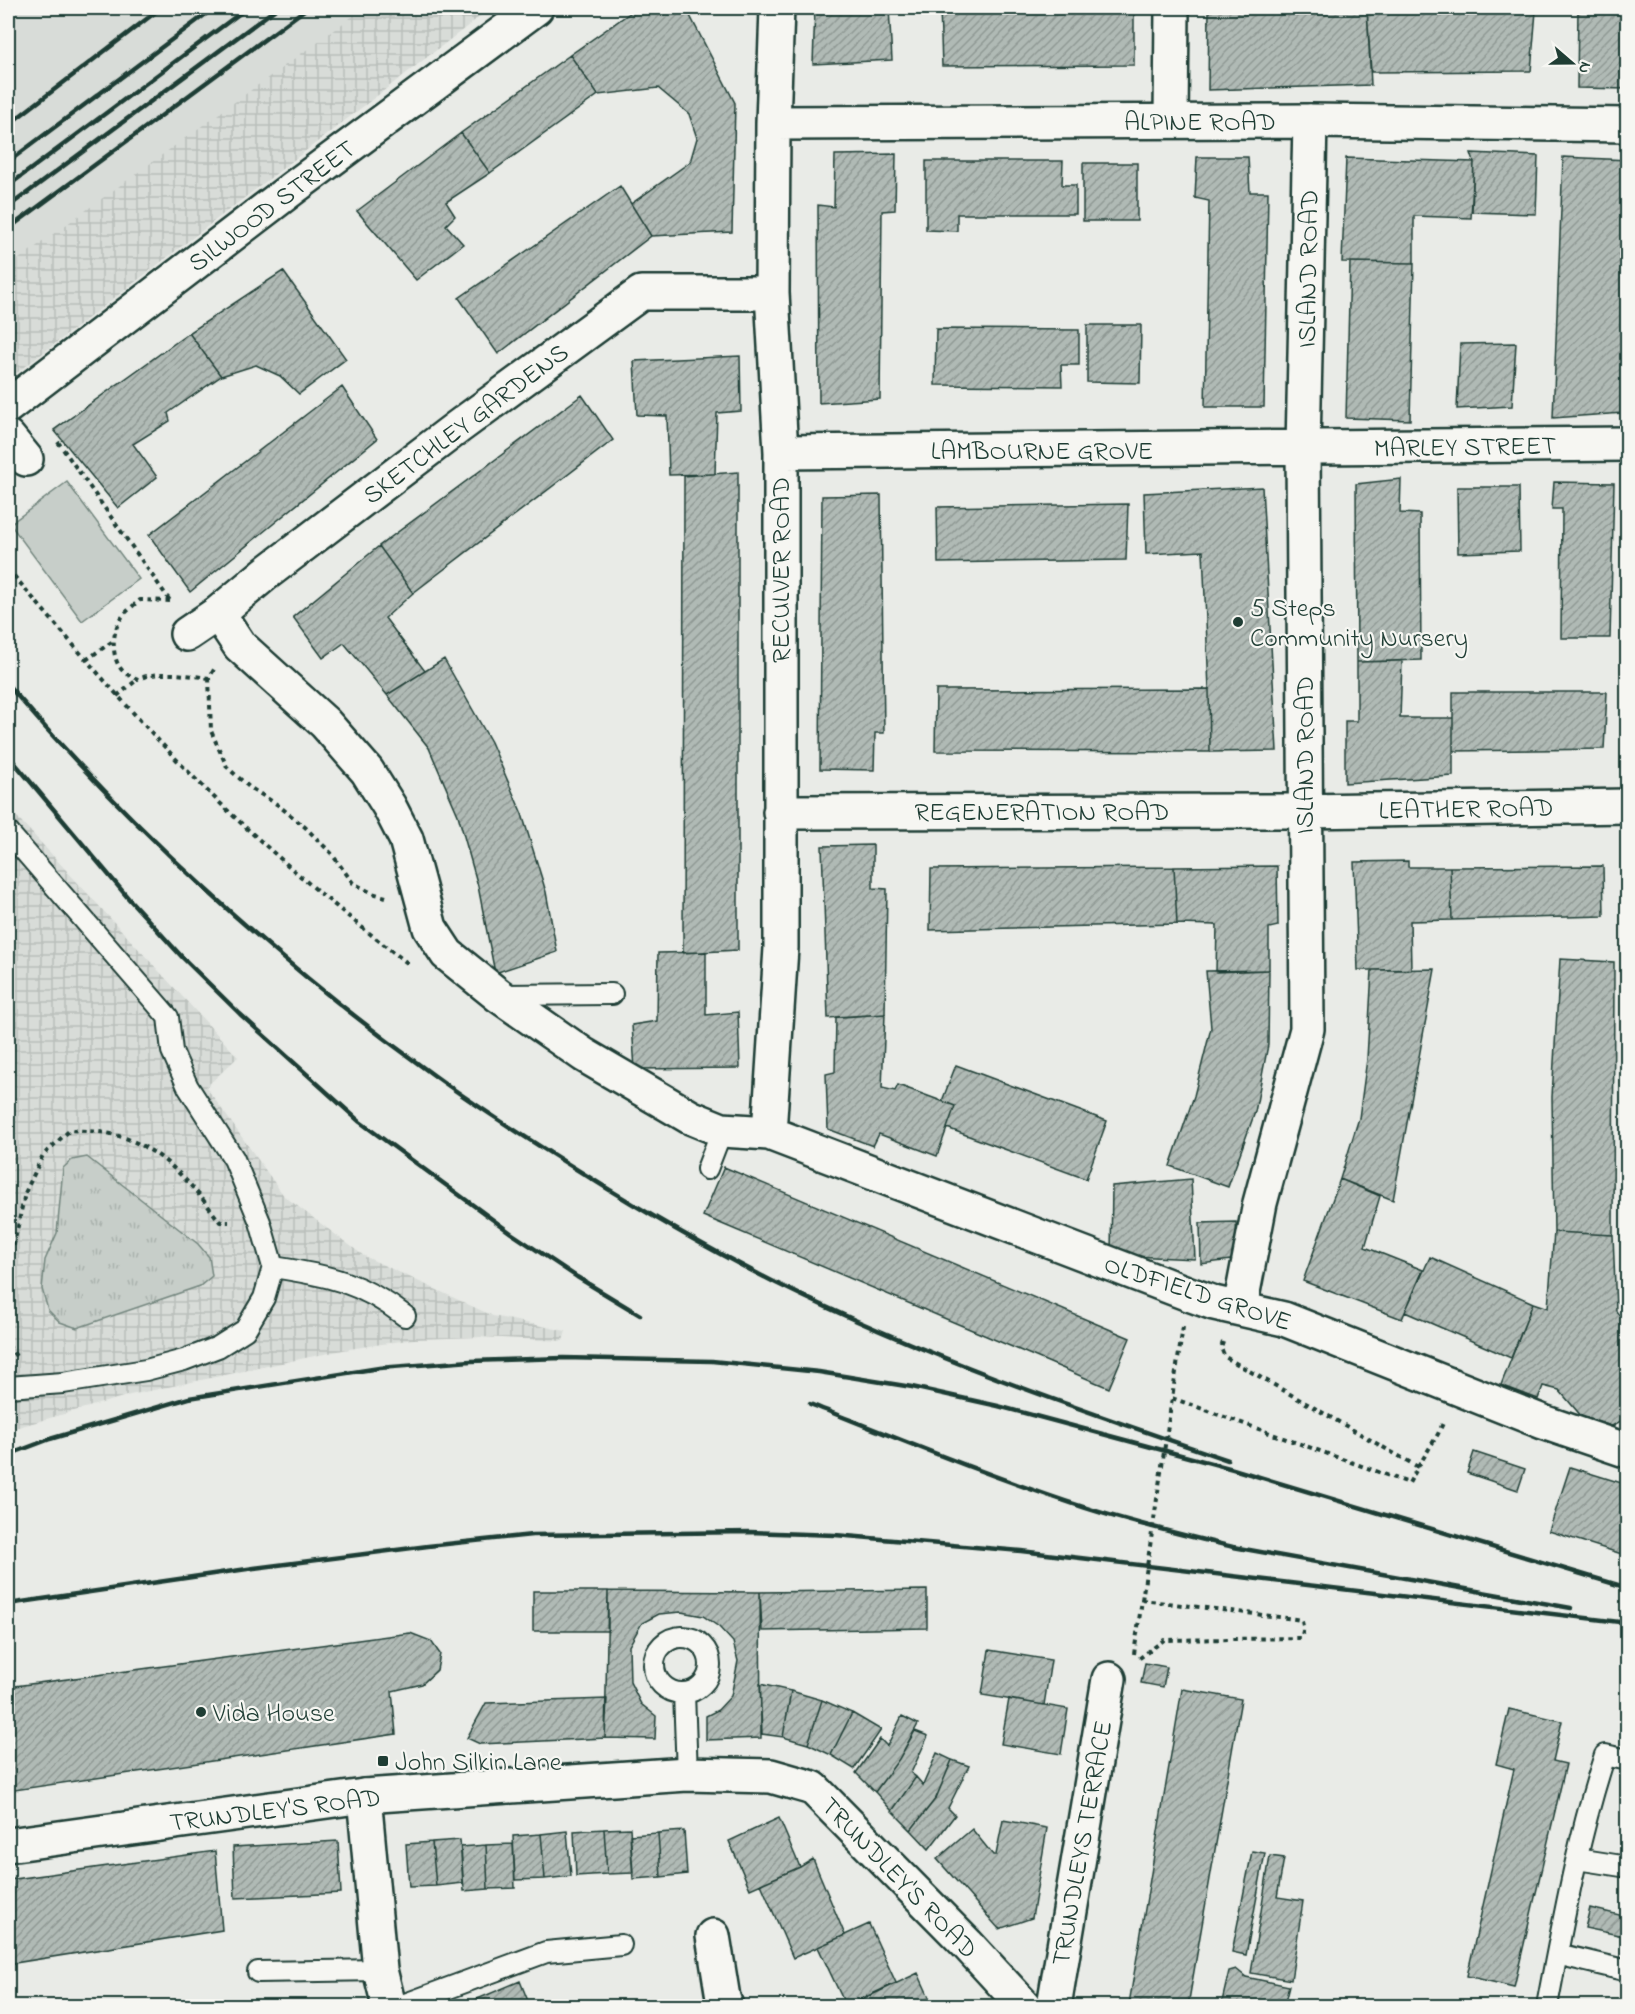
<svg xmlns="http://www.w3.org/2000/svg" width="1635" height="2014" font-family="'Indie Flower',sans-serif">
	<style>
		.built { fill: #d8dcd8 }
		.industrial { fill: url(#industrial-grid) }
		.grass { fill: url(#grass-tufts); stroke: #73867e; stroke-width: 1.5 }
		.pitch { fill: #c7cec9; stroke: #73867e; stroke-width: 1.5 }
		.building { fill: url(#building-hatch); stroke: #1f3d34; stroke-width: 1.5 }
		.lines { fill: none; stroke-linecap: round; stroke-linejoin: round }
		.lane-casing { stroke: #1f3d34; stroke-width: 24 }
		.street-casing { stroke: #1f3d34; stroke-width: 38 }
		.secondary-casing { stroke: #1f3d34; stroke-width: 38 }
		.path { stroke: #1f3d34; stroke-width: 4; stroke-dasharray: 4.5 4.5; stroke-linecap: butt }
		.lane { stroke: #f6f6f2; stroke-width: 20 }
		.street { stroke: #f6f6f2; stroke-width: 33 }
		.secondary { stroke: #f6f6f2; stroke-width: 33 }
		.rail { stroke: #1f3d34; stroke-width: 4.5 }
		.path-bridge { stroke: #1f3d34; stroke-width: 4; stroke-dasharray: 4.5 4.5; stroke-linecap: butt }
		.poi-dot { fill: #1f3d34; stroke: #f6f6f2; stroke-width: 2 }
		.labels { text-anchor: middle; stroke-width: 4.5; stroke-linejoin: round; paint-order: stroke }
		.street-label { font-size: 26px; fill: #1f3d34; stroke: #f6f6f2 }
		.poi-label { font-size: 26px; fill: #1f3d34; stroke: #f6f6f2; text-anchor: start }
	</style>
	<defs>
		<pattern id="industrial-grid" width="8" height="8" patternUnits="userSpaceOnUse" patternTransform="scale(1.5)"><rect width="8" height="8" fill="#d8dcd8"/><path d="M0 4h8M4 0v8" fill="none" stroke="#b9beba"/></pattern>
		<pattern id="grass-tufts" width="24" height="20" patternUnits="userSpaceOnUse" patternTransform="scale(1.5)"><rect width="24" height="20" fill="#c7cec9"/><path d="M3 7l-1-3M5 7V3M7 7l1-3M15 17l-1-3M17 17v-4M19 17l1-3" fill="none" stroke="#aab2ad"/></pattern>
		<pattern id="building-hatch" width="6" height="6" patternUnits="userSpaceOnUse" patternTransform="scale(1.5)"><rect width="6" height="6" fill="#b0bab5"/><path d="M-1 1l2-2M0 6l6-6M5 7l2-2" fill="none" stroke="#8f9894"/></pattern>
	</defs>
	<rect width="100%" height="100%" fill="#e9ebe7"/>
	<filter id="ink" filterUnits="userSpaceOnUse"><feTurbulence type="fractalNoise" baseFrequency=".0167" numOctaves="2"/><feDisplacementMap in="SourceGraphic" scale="12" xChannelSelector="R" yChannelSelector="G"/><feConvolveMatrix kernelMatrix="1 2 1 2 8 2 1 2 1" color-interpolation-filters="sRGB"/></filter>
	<g filter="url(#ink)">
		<path class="built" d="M8,8H489L8,377Z"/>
		<path class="industrial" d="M364,8H491L8,380V267Z
			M8,807L238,1057L206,1087L284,1196L364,1256L493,1316L566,1331L563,1341L481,1337L414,1339L343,1350L130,1395L8,1430Z"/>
		<path class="grass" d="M87,1157L198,1244L209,1257L212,1276L200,1286L77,1328L60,1322L48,1310L42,1289L45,1260L57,1233L63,1168L72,1160Z"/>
		<path class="pitch" d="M67,482L139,579L82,621L10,524Z"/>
		<path class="building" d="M637,8H686L735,103L732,232L651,236L631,204L690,162L697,138L689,114L658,88L598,95L570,55Z
			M815,8H889L892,60L813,64Z
			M940,8H1134V65L942,66Z
			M1209,8H1367L1371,85L1208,90Z
			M1367,8L1536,11L1531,71L1371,72Z
			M1578,8H1628V89L1577,88Z
			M570,55L598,95L490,173L461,133Z
			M461,133L490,173L446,202L455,216L446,225L463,244L416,280L357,211Z
			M1471,153L1538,156L1536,214L1472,212L1474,162Z
			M896,154L895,210L882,211L880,399L819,403L818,205L834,207L835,155Z
			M1197,157H1248L1250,192H1268L1264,407H1205L1209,201L1195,198Z
			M1563,157L1628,160V324L1623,413L1553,418Z
			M1346,158L1474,162L1471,218L1414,216V263L1342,262Z
			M926,161H1063L1062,185H1076V214H957V231L926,230Z
			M1083,163H1137V221H1083Z
			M620,186L651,236L498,354L459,298Z
			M1350,262L1414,263L1410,420L1346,418Z
			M283,271L346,359L299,394L280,376L256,365L221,376L189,333Z
			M1087,325H1141L1140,383L1087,382Z
			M936,329L1079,330V365H1061L1062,386L935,385Z
			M189,333L221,376L168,413L170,421L133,444L157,477L118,508L54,430Z
			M1516,343L1512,406L1457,409L1460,344Z
			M740,356L741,411L717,413L715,474L669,475L667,416L637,415L634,361Z
			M342,387L377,439L190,592L149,535Z
			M582,395L613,440L413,593L379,546Z
			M738,472V950L683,953L684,476Z
			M1401,479L1400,513L1420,514L1421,660L1357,662L1356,484Z
			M1554,482L1614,483L1610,638H1561L1562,509H1552Z
			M1262,487L1277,751L1210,752L1209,689L1203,551L1146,554L1144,493Z
			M1457,487H1519L1520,551L1458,553Z
			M881,495L884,733H875L874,770L820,769L822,496Z
			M1128,504L1126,560L938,563L937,507Z
			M379,546L413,593L385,618L425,671L387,695L344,643L323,658L293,617Z
			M444,659L491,742L522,814L546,892L557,952L495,973L478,886L458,815L429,748L387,695Z
			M1402,661L1400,718H1453V776L1345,783V721H1357V662Z
			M1209,689L1210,752L935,751L936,690Z
			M1453,692H1607L1604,749L1453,751Z
			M873,845V888L887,889L885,1014L828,1018L822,846Z
			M1408,861V867H1450L1452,920L1410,921L1411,970H1358L1354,862Z
			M1277,866L1278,926L1269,928V970L1216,972L1217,925L1177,924L1174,867Z
			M1603,866L1604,916L1452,920L1450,867Z
			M1174,867L1177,924L930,930L931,869Z
			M706,952V1015L738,1012L740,1068L635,1069L632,1025L657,1021L658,953Z
			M1560,959L1614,962L1613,1235L1554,1232L1552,1097Z
			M1435,969L1393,1200L1340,1179L1359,1118L1367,1059L1372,970Z
			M1269,970L1268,1045L1255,1112L1228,1187L1170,1166L1194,1096L1211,1028L1206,971Z
			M885,1014L882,1088L895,1091L898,1085L955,1106L937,1156L879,1134L873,1146L828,1129L826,1074L835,1072L836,1017Z
			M956,1065L1107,1121L1086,1179L947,1128L955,1106L942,1101Z
			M724,1167L1130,1338L1109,1388L703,1216Z
			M1191,1179L1195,1259L1111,1255L1112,1186Z
			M1340,1179L1380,1196L1365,1247L1423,1270L1402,1319L1303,1281Z
			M1236,1222L1238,1259L1201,1264L1200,1223Z
			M1554,1232L1613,1235L1616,1311L1628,1327V1417L1612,1426L1583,1418L1559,1390L1543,1386L1538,1399L1501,1385L1533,1303L1548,1308Z
			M1430,1257L1533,1303L1511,1358L1405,1312Z
			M1474,1452L1525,1469L1518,1490L1467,1473Z
			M1570,1467L1628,1485V1556L1549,1531Z
			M927,1590V1628L762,1631L760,1592Z
			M533,1591H608V1631H533Z
			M608,1591L760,1592L761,1738L706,1740V1716L718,1710L731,1696L738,1661L733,1642L719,1627L703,1616L681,1612L659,1614L642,1623L629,1646L630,1682L641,1704L656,1716L655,1739L605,1738Z
			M410,1633L431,1641L440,1654L437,1670L422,1684L392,1691L396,1734L8,1791V1687Z
			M989,1650L1051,1660L1044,1705L982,1695Z
			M1145,1663L1167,1667L1163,1687L1141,1683Z
			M760,1684L791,1691L783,1737L762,1734Z
			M1182,1689L1241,1699L1188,2006H1143L1129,2004Z
			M791,1691L822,1700L808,1744L783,1737Z
			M607,1699L605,1738L480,1744L467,1738L486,1703Z
			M1009,1699L1068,1709L1061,1754L1001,1744Z
			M822,1700L852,1713L831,1755L808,1744Z
			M1509,1709L1562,1721L1553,1761L1566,1764L1514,1987L1467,1976L1514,1769L1496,1764Z
			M852,1713L881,1730L854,1769L831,1755Z
			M902,1716L918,1724L899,1759L875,1792L856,1773L880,1739L887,1746Z
			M915,1731L928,1736L911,1773L916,1777L892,1811L875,1792L899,1759Z
			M937,1753L952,1760L936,1798L911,1830L892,1811L916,1777L923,1785Z
			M952,1760L969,1766L948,1808L955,1815L929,1849L911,1830L936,1798Z
			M779,1818L800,1867L750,1889L729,1841Z
			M1003,1820L1047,1828L1032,1918L999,1929L937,1859L972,1829L993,1855H996Z
			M630,1828L633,1873L607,1874L604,1829Z
			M604,1829L607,1874L576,1876L574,1831Z
			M567,1831L571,1876L545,1879L541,1834Z
			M684,1831L687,1874L661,1877L658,1833Z
			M658,1833L661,1877L633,1879L630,1835Z
			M541,1834L545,1879L515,1880L513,1836Z
			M460,1840L463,1883L436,1886L432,1842Z
			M338,1841L341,1893L235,1898L233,1847Z
			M432,1842L436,1886L409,1887L406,1844Z
			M513,1844L515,1888L488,1889L486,1845Z
			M486,1845L488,1889L464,1891L461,1847Z
			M215,1851L222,1930L8,1964V1880Z
			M1252,1851L1265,1853L1246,1955L1232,1952Z
			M1270,1856L1284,1858L1277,1897L1303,1901L1291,1980L1251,1973Z
			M813,1859L845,1935L793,1958L761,1884L800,1867Z
			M1590,1908L1628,1917V1937L1585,1928Z
			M869,1924L896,1983L846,2006L818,1947Z
			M1236,1969L1246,1977L1289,1986L1284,2006H1221L1229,1971Z
			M918,1973L933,2006H864L861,2000Z
			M520,1981L530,2006H469L468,2003Z"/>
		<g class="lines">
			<g class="lane-casing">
				<path id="lane" d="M8,832L168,1017L172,1051L188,1087L234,1159L260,1222L273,1267L264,1298L245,1330L218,1347L184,1360L146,1370L63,1383L8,1387
					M501,995L612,994
					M707,1169L722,1130
					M273,1267C327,1275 361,1282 405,1316
					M654 1665a28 28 0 1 1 56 0a28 28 0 1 1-56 0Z
					M684,1693L687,1774
					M1577,1859L1628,1867
					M1557,1954L1628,1971
					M258,1972L380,1970
					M400,2006L546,1952L621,1945
					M1547,2006C1563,1922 1578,1837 1605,1755L1628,1760"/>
			</g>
			<g class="street-casing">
				<path id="street" d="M1171,121L1172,8
					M773,123L1310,121L1628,125
					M8,406L293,188L536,8
					M8,437L26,459
					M781,452L1628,444
					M218,613L240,646L325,723L367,771L389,806L406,839L430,928L447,954L498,995L584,1055L690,1117L722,1130L769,1133L1189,1294L1214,1303L1284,1319L1543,1422L1628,1451
					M187,634L218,613L265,574L458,427L641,293H772
					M780,812L1304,811L1628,806
					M769,1133L781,948V452L772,293L773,123L777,8
					M1237,1308L1243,1292L1260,1203L1307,1029L1303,448L1310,121
					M364,1796L380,1970L389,2006
					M713,1936L723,1998L726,2006
					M1054,2006L1109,1679"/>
			</g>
			<g class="secondary-casing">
				<path id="secondary" d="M8,1845L364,1796L687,1774L771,1776L813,1788L967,1944L1024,2006"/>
			</g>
			<path class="path" d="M58,442L171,602
				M8,569C63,633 118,698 177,760C248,834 328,902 410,965
				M170,601L140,600C133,606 125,612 120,620C111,635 111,662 125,673C129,676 134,677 138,679C159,670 187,675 209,678L215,668
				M86,660L113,641
				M209,678L211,731L227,767L249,787L278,805L305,827L331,853L353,883L372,893L386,897
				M117,696L138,679
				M8,1272L25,1193L43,1155L70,1130C83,1131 98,1131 111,1134C160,1145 192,1184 220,1222H229
				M1183,1327L1172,1398L1409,1483L1418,1467L1225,1357L1221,1348L1223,1342
				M8,1345L18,1359
				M1418,1467L1438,1434L1444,1421
				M1134,1654L1142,1600L1295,1619L1301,1620C1304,1625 1304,1633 1300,1638L1164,1640L1137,1660"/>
			<use href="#lane" class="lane"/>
			<use href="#street" class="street"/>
			<use href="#secondary" class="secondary"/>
			<path class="rail" d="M8,125L161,8
				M8,162L214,8
				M8,186L247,8
				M8,207L277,8
				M8,229L307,8
				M8,685C128,825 274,960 424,1068C475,1106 529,1140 584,1174C646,1213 710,1250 776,1283C921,1355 1074,1408 1228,1460
				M8,755L129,899L183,958L240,1014L360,1122L511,1233L577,1277L640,1315
				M810,1404C901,1440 991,1477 1083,1507C1132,1523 1183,1535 1233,1547L1571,1608
				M8,1455L50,1439L189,1398L379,1368L471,1361L563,1358L712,1361L819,1372L912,1387L998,1406L1233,1469L1628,1588
				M8,1604L254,1568L428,1546L532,1535L750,1532L835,1535L1021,1551L1628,1623"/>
			<path class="path-bridge" d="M1142,1600L1172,1398"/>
		</g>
	</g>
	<g class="poi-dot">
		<circle cx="1238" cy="622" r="6"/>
		<circle cx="201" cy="1712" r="6"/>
		<rect x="377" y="1755" width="12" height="12" rx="3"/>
	</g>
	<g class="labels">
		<g class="street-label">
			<text x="1200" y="130">ALPINE ROAD</text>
			<text transform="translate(271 205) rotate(-37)" y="9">SILWOOD STREET</text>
			<text transform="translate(1307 269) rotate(-89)" y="9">ISLAND ROAD</text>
			<text transform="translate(465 423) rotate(-37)" y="9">SKETCHLEY GARDENS</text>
			<text transform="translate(1465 446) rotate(-1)" y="9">MARLEY STREET</text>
			<text x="1042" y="459">LAMBOURNE GROVE</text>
			<text transform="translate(780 570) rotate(-90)" y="9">RECULVER ROAD</text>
			<text transform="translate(1304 755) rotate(-90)" y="9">ISLAND ROAD</text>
			<text transform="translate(1466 808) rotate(-1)" y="9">LEATHER ROAD</text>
			<text x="1042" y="820">REGENERATION ROAD</text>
			<text transform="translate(1198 1292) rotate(18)" y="9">OLDFIELD GROVE</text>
			<text transform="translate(275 1809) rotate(-7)" y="9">TRUNDLEY'S ROAD</text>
			<text transform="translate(1081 1843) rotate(-80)" y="9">TRUNDLEYS TERRACE</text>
			<text transform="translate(900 1877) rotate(46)" y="9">TRUNDLEY'S ROAD</text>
		</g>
		<g class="poi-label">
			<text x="1250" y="616">5 Steps<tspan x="1250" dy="30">Community Nursery</tspan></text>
			<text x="213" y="1721">Vida House</text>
			<text x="395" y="1770">John Silkin Lane</text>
		</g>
	</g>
	<rect width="1635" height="2014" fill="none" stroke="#f6f6f2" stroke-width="30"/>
	<rect x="15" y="15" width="1605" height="1984" fill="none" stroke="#1f3d34" stroke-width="2" filter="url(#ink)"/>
	<g transform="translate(1572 63) rotate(110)" stroke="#f6f6f2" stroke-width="4.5" paint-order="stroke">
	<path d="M0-4.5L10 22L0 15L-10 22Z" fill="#1f3d34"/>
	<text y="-9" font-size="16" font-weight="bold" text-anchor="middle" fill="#1f3d34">N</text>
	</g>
</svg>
